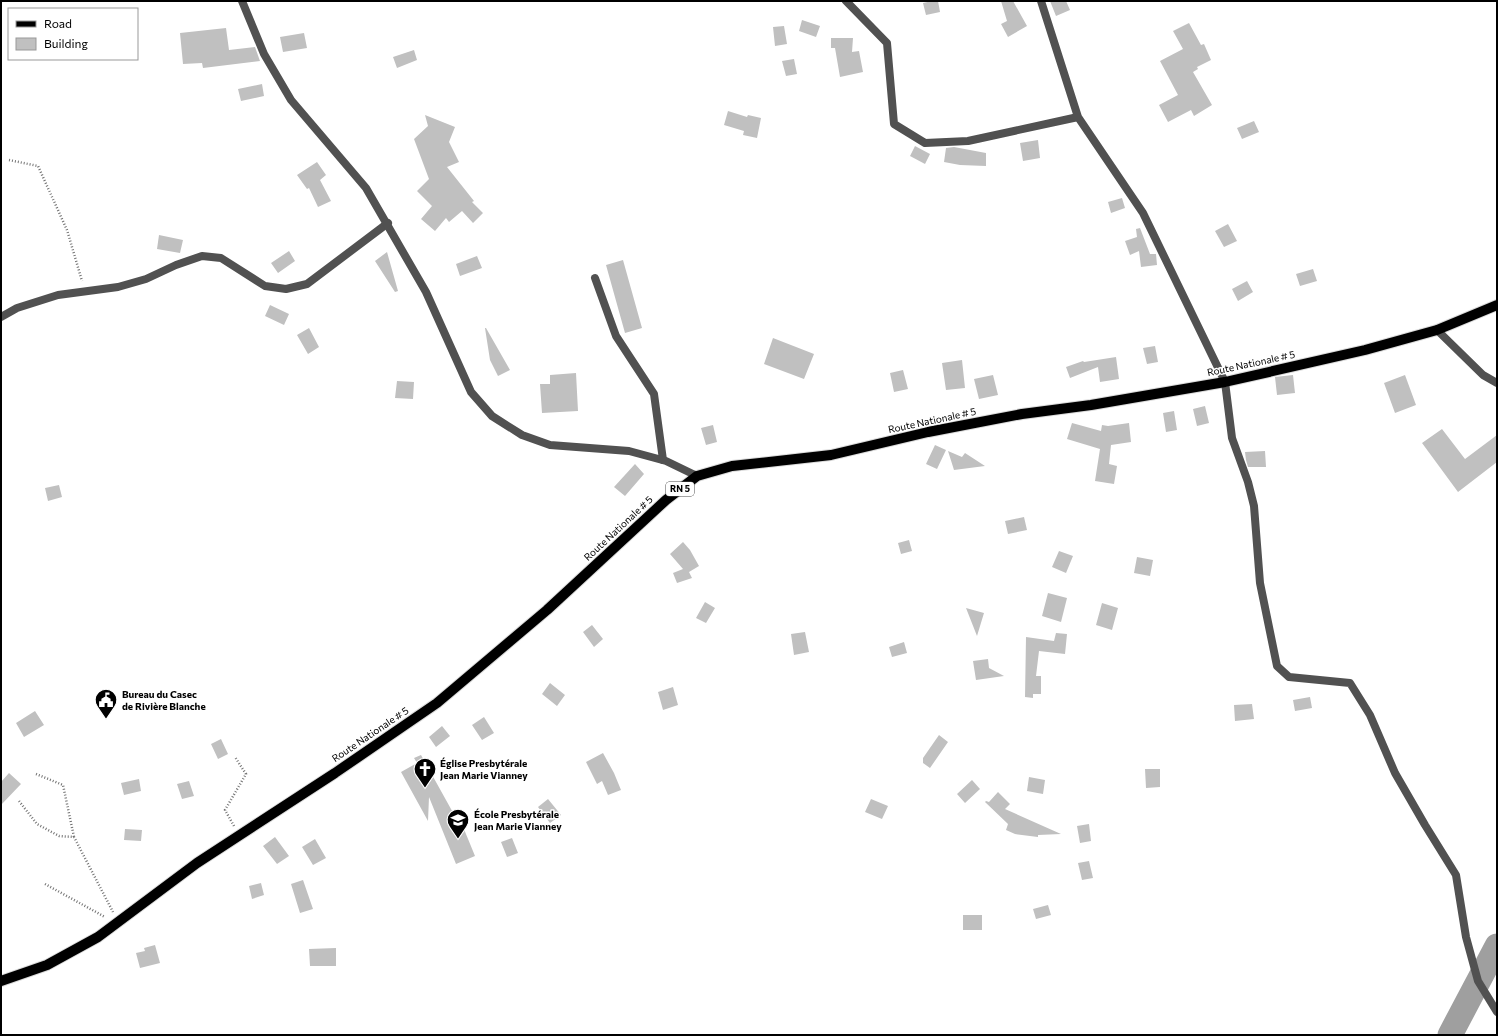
<svg xmlns="http://www.w3.org/2000/svg" width="1498" height="1036" font-family="Commissioner,sans-serif">
	<style>
		.lines { fill: none; stroke-linecap: round; stroke-linejoin: round }
		.river { stroke: #9f9f9f; stroke-width: 25 }
		.building { fill: #c0c0c0 }
		.primary-casing { stroke: #dbdbdb; stroke-width: 12 }
		.path { stroke: #737373; stroke-width: 2.5; stroke-dasharray: 1 2; stroke-linecap: butt }
		.minor { stroke: #515151; stroke-width: 8 }
		.tertiary { stroke: #515151; stroke-width: 8 }
		.primary { stroke: #000; stroke-width: 10 }
		.labels { text-anchor: middle; stroke-width: 3; stroke-linejoin: round; paint-order: stroke }
		.shield { fill: #fff; stroke: #4c4c4c; stroke-width: 1 }
		.shield-label { font-size: 9px; font-weight: bold; fill: #000 }
		.street-label { font-size: 10px; fill: #000; stroke: #fff }
		.poi-label { font-size: 10px; font-weight: bold; fill: #000; stroke: #fff; text-anchor: start }
	</style>
	<rect width="100%" height="100%" fill="#fff"/>
	<g class="lines">
		<path class="river" d="M1450,1035L1497,946"/>
	</g>
	<path class="building" d="M932,1H938L940,12L926,15L923,3Z
		M1001,1H1013L1027,26L1008,37L1001,24L1007,21Z
		M1050,1H1066L1070,10L1056,16Z
		M802,20L820,26L816,37L799,31Z
		M1189,23L1201,45L1204,44L1211,60L1197,67L1198,69L1193,72L1212,105L1194,116L1191,110L1168,122L1159,105L1178,95L1160,61L1183,49L1173,31Z
		M784,26L787,44L775,46L773,27Z
		M226,28L229,50L255,47L260,61L203,68L202,63L183,64L180,33Z
		M304,33L307,48L283,52L280,37Z
		M831,38H853L852,52L859,51L863,72L840,77L835,48H831Z
		M414,50L417,60L397,68L393,57Z
		M794,59L797,74L786,76L782,61Z
		M262,84L264,96L241,101L238,89Z
		M728,111L747,117L748,115L761,118L757,138L743,135L744,131L724,125Z
		M425,115L455,127L449,142L459,162L447,167L474,201L472,202L483,213L473,223L462,211L449,222L446,218L435,231L421,219L432,206L417,191L429,179L414,139L428,126Z
		M1254,121L1259,132L1242,139L1237,128Z
		M1038,140L1040,158L1023,161L1020,143Z
		M915,146L930,154L925,164L910,156Z
		M954,147L986,153V166L960,165L944,162L946,148Z
		M317,162L326,175L320,180L331,201L318,207L309,188L307,189L297,175Z
		M1122,198L1125,208L1111,213L1108,202Z
		M1228,224L1237,241L1224,247L1215,231Z
		M1140,228L1150,254H1156L1157,265L1141,267L1139,251L1130,255L1125,241L1137,237L1136,229Z
		M159,235L183,240L180,253L157,249Z
		M289,251L295,261L278,273L271,263Z
		M387,252L398,291L395,292L375,261Z
		M477,256L482,268L460,276L456,264Z
		M623,260L642,328L625,333L606,265Z
		M1313,269L1317,281L1300,286L1296,274Z
		M1247,281L1253,292L1238,301L1232,289Z
		M270,305L289,314L284,325L265,316Z
		M309,328L319,347L308,354L297,335Z
		M485,328H486L510,370L498,376L490,360Z
		M773,338L814,354L804,379L764,364Z
		M1155,346L1158,362L1147,364L1143,348Z
		M1116,357L1119,379L1100,382L1098,367L1070,378L1066,367L1083,361L1084,362Z
		M962,360L965,388L946,390L942,363Z
		M903,370L908,389L894,392L890,373Z
		M576,373L578,411L542,413L540,384H550V375Z
		M993,375L998,395L979,399L974,379Z
		M1293,375L1295,393L1277,395L1275,377Z
		M1405,375L1416,405L1395,413L1384,383Z
		M397,381L414,382L413,399L395,398Z
		M1205,406L1209,423L1197,426L1193,409Z
		M1174,411L1177,430L1166,432L1163,413Z
		M1072,423L1101,431L1102,425L1108,426L1129,423L1131,442L1111,445L1109,464L1117,466L1114,484L1095,481L1100,449L1067,439Z
		M713,425L717,442L706,445L701,428Z
		M1442,429L1465,459L1497,435V462L1458,492L1422,443Z
		M935,445L946,450L937,469L926,464Z
		M948,451L962,457L965,453L985,466L954,470Z
		M1265,451L1266,467H1248L1246,460L1245,452Z
		M635,464L644,474L625,496L614,487Z
		M59,485L62,497L48,501L45,488Z
		M1024,517L1027,530L1008,534L1005,521Z
		M909,540L912,551L901,554L898,543Z
		M683,542L690,550L699,566L689,572L692,578L677,583L673,573L683,569L670,554Z
		M1059,551L1073,556L1066,573L1052,567Z
		M1137,557L1153,560L1150,576L1134,573Z
		M1048,593L1067,598L1061,622L1042,616Z
		M705,602L715,608L706,623L696,618Z
		M1102,603L1118,608L1112,630L1096,625Z
		M966,608L984,613L977,636Z
		M592,625L603,639L594,647L583,632Z
		M805,632L809,652L794,655L791,634Z
		M1056,633L1067,634L1065,654L1039,651L1036,676H1041V694H1033V698L1025,697L1026,637L1054,641Z
		M904,642L907,653L892,657L889,647Z
		M988,659L989,668L1004,676L976,680L973,661Z
		M550,683L565,695L557,706L542,694Z
		M673,687L678,705L663,710L658,692Z
		M1310,697L1312,708L1295,711L1293,700Z
		M1252,704L1254,719L1235,721L1234,705Z
		M35,711L44,725L24,737L16,723Z
		M484,717L494,733L482,740L472,725Z
		M442,726L450,736L436,747L429,737Z
		M939,735L948,742L930,768L923,763V758Z
		M221,739L228,754L218,759L211,744Z
		M603,753L614,773L621,790L608,795L602,781L597,784L586,762Z
		M421,755L456,818L459,817L475,856L456,864L429,797L428,821L401,772L417,763L414,758Z
		M1145,769H1160V787L1146,788Z
		M9,773L21,784L1,805V782Z
		M1029,777L1045,780L1043,794L1027,791Z
		M139,779L141,791L124,795L121,783Z
		M972,780L980,789L965,803L957,794Z
		M189,781L194,796L182,799L177,784Z
		M998,792L1010,804L1005,809L1061,834L1038,835V837L1015,834L1006,830L1008,824L985,802L986,801L989,802Z
		M548,799L561,815L550,823L538,807Z
		M871,799L888,806L882,819L865,812Z
		M1089,824L1091,841L1080,843L1077,826Z
		M125,829L142,830L141,841L124,840Z
		M275,837L289,856L277,864L263,846Z
		M512,838L518,853L507,857L501,842Z
		M315,839L326,858L313,865L302,847Z
		M1089,861L1093,878L1082,880L1078,863Z
		M303,880L313,909L300,913L291,884Z
		M261,883L264,895L252,899L249,886Z
		M1048,905L1051,915L1036,919L1033,909Z
		M963,915H982V930H963Z
		M155,945L160,963L140,968L136,953L145,951L144,948Z
		M336,948V966H310L309,949Z"/>
	<g class="lines">
		<g class="primary-casing">
			<path id="primary" d="M1,981L47,965L98,937L197,863L335,773L437,703L547,610L666,500L697,476L732,466L831,455L928,432L1022,414L1091,405L1225,382L1365,350L1437,330L1497,305"/>
		</g>
		<path class="path" d="M9,160L38,166L67,230L82,281
			M36,774L63,785L74,837
			M19,801L37,824L59,836L74,837L113,912
			M234,826L225,810L246,774L235,757
			M45,884L105,917"/>
		<path class="minor" d="M846,1L887,43L894,124L925,143L968,141L1078,117
			M1041,1L1078,117L1143,213L1225,382L1232,438L1248,482L1254,506L1260,583L1277,666L1289,677L1350,683L1370,715L1395,773L1425,825L1456,875L1466,937L1478,981L1497,1012
			M595,278L616,336L654,394L663,460
			M1,317L17,308L58,295L118,287L146,279L176,265L202,256L221,258L265,286L286,289L307,284L388,223
			M1437,330L1483,375L1497,383"/>
		<path class="tertiary" d="M242,1L264,54L291,100L366,188L426,292L471,392L492,416L522,435L550,445L629,451L666,461L697,476"/>
		<use href="#primary" class="primary"/>
	</g>
	<defs>
		<g id="civic-pin" transform="scale(1.15)"><path d="M0 17L-7.5 6A9.5 9.5 0 1 1 7.5 6Z" fill="#000" stroke="#fff"/><path d="M-.6-6.5H3V-4.5H.6V-3L4-1V1h2V6H-6V1h2V-1L-.6-3ZM-1.2 2.5V6h2.4V2.5Z" fill="#fff"/></g>
		<g id="church-pin" transform="scale(1.15)"><path d="M0 17L-7.5 6A9.5 9.5 0 1 1 7.5 6Z" fill="#000" stroke="#fff"/><path d="M-1.2-6h2.4v3.5h3.3v2.4h-3.3V6h-2.4V-.1h-3.3v-2.4h3.3Z" fill="#fff"/></g>
		<g id="school-pin" transform="scale(1.15)"><path d="M0 17L-7.5 6A9.5 9.5 0 1 1 7.5 6Z" fill="#000" stroke="#fff"/><path d="M0-5L7-2L0 1L-7-2ZM-4 1L0 2.5L4 1V4Q0 6-4 4Z" fill="#fff"/></g>
	</defs>
	<g fill-rule="evenodd">
		<use href="#civic-pin" x="106" y="700"/>
		<use href="#church-pin" x="425" y="769"/>
		<use href="#school-pin" x="458" y="820"/>
	</g>
	<g class="labels">
		<rect class="shield" x="666" y="482" width="28" height="14" rx="3"/>
		<g class="shield-label">
			<text x="680" y="492">RN 5</text>
		</g>
		<g class="street-label">
			<text transform="translate(1251 363) rotate(-12)" y="4">Route Nationale # 5</text>
			<text transform="translate(932 420) rotate(-12)" y="4">Route Nationale # 5</text>
			<text transform="translate(618 528) rotate(-43)" y="4">Route Nationale # 5</text>
			<text transform="translate(370 734) rotate(-34)" y="4">Route Nationale # 5</text>
		</g>
		<g class="poi-label">
			<text x="122" y="698">Bureau du Casec<tspan x="122" dy="12">de Rivière Blanche</tspan></text>
			<text x="440" y="767">Église Presbytérale<tspan x="440" dy="12">Jean Marie Vianney</tspan></text>
			<text x="474" y="818">École Presbytérale<tspan x="474" dy="12">Jean Marie Vianney</tspan></text>
		</g>
	</g>
	<rect width="1498" height="1036" fill="none" stroke="#000000" stroke-width="4"/>
	<rect x="8" y="8" width="130" height="52" fill="#ffffff" stroke="#999999"/>
	<rect x="16" y="21" width="20" height="6" fill="#000000" stroke="#999999"/>
	<text x="44" y="28" font-size="12" fill="#000000">Road</text>
	<rect x="16" y="38" width="20" height="12" fill="#c0c0c0" stroke="#999999"/>
	<text x="44" y="48" font-size="12" fill="#000000">Building</text>
</svg>
